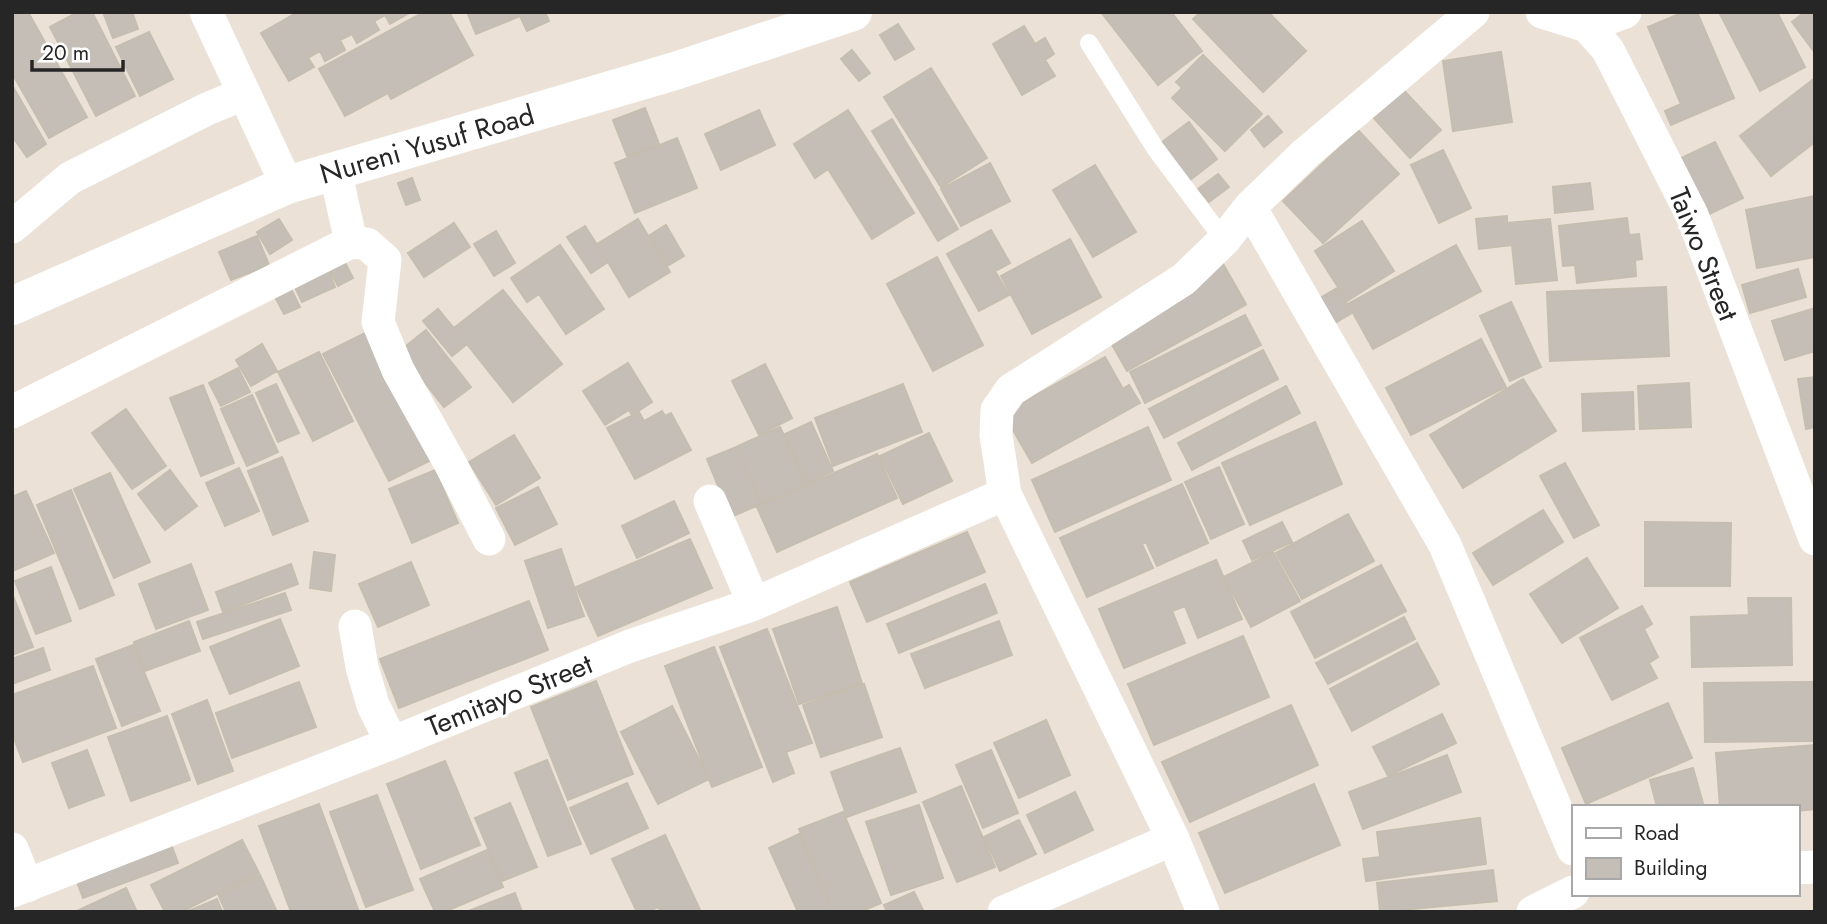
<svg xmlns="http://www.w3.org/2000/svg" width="1827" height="924" font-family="Jost,sans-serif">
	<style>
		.building { fill: #c5beb6; stroke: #c5beb0; stroke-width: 2 }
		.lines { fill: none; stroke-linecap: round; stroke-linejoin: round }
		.service { stroke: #fff; stroke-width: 18 }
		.minor { stroke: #fff; stroke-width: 33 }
		.tertiary { stroke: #fff; stroke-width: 38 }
		.labels { text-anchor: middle; stroke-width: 6; stroke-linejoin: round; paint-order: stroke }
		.street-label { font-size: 28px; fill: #262626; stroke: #fff }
	</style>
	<rect width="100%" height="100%" fill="#ebe1d6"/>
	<path class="building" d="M12,12H28L87,117L49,138L12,73Z
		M78,12H92L135,96L96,116L50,27Z
		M103,12H132L138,29L113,38Z
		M298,12H411L390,24L385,15L374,21L379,30L357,43L352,34L340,40L345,50L325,61L320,51L308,58L314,67L289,81L261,33Z
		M424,12H449L473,55L391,99L388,93L345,116L319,69Z
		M467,12H545L549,21L527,31L520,16L476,34Z
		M1101,12H1171L1202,51L1158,85Z
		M1201,12H1268L1306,51L1263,92L1193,19Z
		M1684,12H1697L1734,98L1671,125L1665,111L1681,104L1648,27Z
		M1719,12H1777L1805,67L1760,91Z
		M1805,12H1815V53L1792,22Z
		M898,24L914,49L895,60L880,35Z
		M1024,26L1035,44L1045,38L1054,54L1045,60L1055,76L1022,95L993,44Z
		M149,32L173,79L140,96L116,47Z
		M852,50L870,73L859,81L841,59Z
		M1501,52L1512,122L1453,131L1443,61Z
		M1203,55L1262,114L1225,151L1172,98L1182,88L1176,82Z
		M931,68L987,158L941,187L884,97Z
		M1815,78V142L1771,176L1740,136Z
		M1394,80L1441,130L1410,158L1364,107Z
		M12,85L46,144L27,157L12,136Z
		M645,108L659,144L627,156L613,120Z
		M759,110L775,145L721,170L705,134Z
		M848,110L914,213L872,239L828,169L815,178L794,144Z
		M1268,116L1282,132L1264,147L1251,130Z
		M892,119L958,229L938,241L872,131Z
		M1189,122L1217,159L1190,180L1161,143Z
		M1358,130L1399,174L1323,243L1283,201Z
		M677,138L697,188L635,213L615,163Z
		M1715,142L1743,198L1701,218L1673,162Z
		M1443,150L1471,208L1439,223L1411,165Z
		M990,163L1010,201L961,226L941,189Z
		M1095,165L1136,232L1093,257L1053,190Z
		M1218,174L1229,187L1209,202L1198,189Z
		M412,178L420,200L406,205L398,183Z
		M1590,183L1593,209L1555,213L1553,187Z
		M1815,196V257L1757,268L1746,210Z
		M1507,216V223L1550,219L1557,280L1516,284L1512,245L1479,249L1476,219Z
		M1627,218L1629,235L1639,234L1642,259L1635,260L1636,276L1577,283L1575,265L1563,266L1559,226Z
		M279,219L292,240L270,254L257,232Z
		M638,219L670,272L629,297L597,244Z
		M1362,221L1394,271L1347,301L1315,251Z
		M454,223L470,247L424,277L408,253Z
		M666,225L684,256L667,266L650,235Z
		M585,226L608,262L591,273L567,237Z
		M991,230L1010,263L995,271L1009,295L979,311L947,254Z
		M496,231L515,263L494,276L474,244Z
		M257,236L269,265L231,280L219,252Z
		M1070,239L1101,297L1032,334L1001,276Z
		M560,245L604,309L566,334L539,294L527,302L511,278Z
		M1456,245L1481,291L1373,349L1348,304Z
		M339,251L353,278L338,286L323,259Z
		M937,257L983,345L933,371L887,284Z
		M1220,261L1245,305L1127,371L1106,334Z
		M1222,262L1246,304L1127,370L1107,334Z
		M327,268L335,287L302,302L293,283Z
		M1798,269L1806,297L1750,313L1742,285Z
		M290,287L300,307L284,314L274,295Z
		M1666,287L1669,356L1550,361L1547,292Z
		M1337,288L1352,313L1330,326L1315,301Z
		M503,290L562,364L513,402L454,328Z
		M1511,302L1541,367L1510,381L1480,316Z
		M1815,308V351L1785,360L1772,321Z
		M438,309L467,344L452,356L423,321Z
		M1245,315L1261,345L1145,403L1130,372Z
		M426,330L471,387L444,407L400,351Z
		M367,332L433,459L389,481L323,354Z
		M1481,339L1506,387L1411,435L1386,388Z
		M262,344L277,371L251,386L236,360Z
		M1263,350L1278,379L1164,438L1149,409Z
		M319,352L353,421L313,441L278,372Z
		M1105,357L1123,389L1129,385L1140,403L1032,463L1003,413Z
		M628,363L652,402L632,415L629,410L605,425L583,391Z
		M765,364L792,418L759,435L732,381Z
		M238,368L250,392L221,406L209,383Z
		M1815,377V427L1806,429L1798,379Z
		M1523,379L1556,431L1463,488L1430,435Z
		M1689,383L1691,427L1640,429L1638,386Z
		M276,384L299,433L278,442L256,393Z
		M903,384L922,432L833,466L815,418Z
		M203,385L234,463L201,476L170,398Z
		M1286,386L1300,413L1192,470L1178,443Z
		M1633,392L1634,429L1583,431L1582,394Z
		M252,395L278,452L247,466L221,409Z
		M126,409L166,466L132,489L92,433Z
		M662,411L665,416L671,413L691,450L635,479L607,428L639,412L644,421Z
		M811,422L833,471L807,483L785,434Z
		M1315,422L1342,484L1250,525L1222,463Z
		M780,427L806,484L762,503L736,447Z
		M1148,427L1171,480L1055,532L1032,480Z
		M929,433L952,481L903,504L880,456Z
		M514,435L540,478L496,505L469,462Z
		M736,447L761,504L731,517L707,459Z
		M877,454L897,498L777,552L757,507Z
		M282,457L308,521L273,535L248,471Z
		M1565,463L1599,525L1574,538L1540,476Z
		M1219,467L1244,524L1211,539L1185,482Z
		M239,468L259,511L225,526L206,483Z
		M170,470L197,506L165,530L138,494Z
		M435,470L458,523L412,543L389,489Z
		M110,473L150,562L114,578L74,489Z
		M1182,484L1208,543L1157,566L1146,542L1142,544L1153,568L1087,597L1060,538Z
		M538,487L557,524L515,545L496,508Z
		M71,490L114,595L80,609L37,505Z
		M26,491L54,553L15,570L12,565V497Z
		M674,501L689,533L637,558L622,526Z
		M1543,510L1563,542L1493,585L1473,553Z
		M1348,514L1374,561L1302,599L1276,553Z
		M1282,522L1292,542L1252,560L1243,541Z
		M1645,522L1731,523L1730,586H1645Z
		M967,532L985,572L867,622L850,582Z
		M690,539L712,588L598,636L576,587Z
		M561,549L584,616L548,628L525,561Z
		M314,552L335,555L331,591L310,588Z
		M1273,552L1300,601L1251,627L1224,577Z
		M1587,558L1618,608L1562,643L1530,594Z
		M1216,560L1242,619L1198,638L1185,606L1172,611L1185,643L1124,668L1099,609Z
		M411,562L429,605L378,627L359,584Z
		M191,564L208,610L156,629L139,584Z
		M291,564L298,584L223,612L216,592Z
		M1381,565L1406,611L1315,658L1291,612Z
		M51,567L71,621L36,634L15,581Z
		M985,584L997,613L899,653L887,624Z
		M12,593L33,647L12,655Z
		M285,593L291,610L203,639L197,622Z
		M1748,598H1791L1792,665L1692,667L1691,617L1749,615Z
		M529,601L548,650L399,708L380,659Z
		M1642,606L1652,624L1644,629L1658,657L1649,663L1657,678L1612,700L1580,638Z
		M837,607L862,683L799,704L773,629Z
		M1404,617L1415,639L1328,684L1316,663Z
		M280,619L299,666L230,694L210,647Z
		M189,621L200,651L145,671L134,642Z
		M999,621L1012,655L925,688L911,654Z
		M767,629L812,743L786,752L794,773L773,782L720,647Z
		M1243,636L1269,697L1154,745L1128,684Z
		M1417,643L1439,684L1352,731L1330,689Z
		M133,645L160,711L122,726L96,659Z
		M714,647L762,767L712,787L665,666Z
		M43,648L50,670L12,684V659Z
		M93,666L116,728L23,762L12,733V695Z
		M596,681L633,774L568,800L531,707Z
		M299,682L316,727L232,758L216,713Z
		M1815,682V741L1705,742L1704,683Z
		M864,684L882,737L821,757L803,705Z
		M207,700L233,771L198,784L172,714Z
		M1668,703L1692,758L1586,804L1562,748Z
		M1291,705L1318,765L1190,822L1162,762Z
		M672,706L709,779L658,804L621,732Z
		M1442,714L1456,743L1388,776L1373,747Z
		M167,716L190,780L131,801L108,737Z
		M1046,720L1070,775L1019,798L994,743Z
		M1815,745V809L1797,811V807H1720L1716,753Z
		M900,748L916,792L847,817L831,772Z
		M87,750L104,795L69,808L52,763Z
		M991,750L1018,813L983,828L956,765Z
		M1447,755L1461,792L1363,829L1349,792Z
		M547,760L581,844L548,856L515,773Z
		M445,761L480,845L421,869L387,784Z
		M1693,768L1704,807H1657L1650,780Z
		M627,783L648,828L591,854L570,808Z
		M1314,784L1340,845L1225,893L1199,833Z
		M961,786L995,867L957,882L923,802Z
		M1075,792L1093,830L1045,853L1027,815Z
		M377,795L413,890L366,907L330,812Z
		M510,803L537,867L502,881L475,818Z
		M319,804L359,912H291L259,826Z
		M919,805L943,878L891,895L866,822Z
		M843,812L881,903L860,912H833L799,829Z
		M1480,818L1486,864L1366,881L1363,859L1380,857L1377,832Z
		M1019,820L1036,854L1000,871L984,837Z
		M799,834L833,912H798L769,848Z
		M665,835L701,912H661L658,907L647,912H637L612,859Z
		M242,840L259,873L181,912H165L151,885Z
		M171,844L178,863L83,898L76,879Z
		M487,850L503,887L444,912H435L420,879Z
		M1493,870L1497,901L1380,912L1377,883Z
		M260,875L277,912H226L218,894Z
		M126,888L137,912H75Z
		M914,892L924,912H887L884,905Z
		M515,893L522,912H466Z
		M217,899L222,912H186Z"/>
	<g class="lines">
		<path class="service" d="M1089,43L1155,148L1224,240"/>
		<path class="minor" d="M206,12L287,185
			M1542,12L1587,26L1608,50L1692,215L1815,539
			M1587,26L1625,12
			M335,170L351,242
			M1250,207L1445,545L1573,849
			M12,227L70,178L207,109L243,94
			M12,412L351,242L367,244L385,260L378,322L398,370L451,465L489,539
			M710,501L754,604
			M355,626L362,667L373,705L392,743
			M12,849L27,886
			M1797,868L1815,867
			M12,891L392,743L630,646L754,604L1005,494
			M1004,912L1173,839
			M1203,912L1173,839L1005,494L996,435L997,410L1011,390L1184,279L1224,240L1250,207L1306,153L1473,12
			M1533,912L1573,892"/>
		<path class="tertiary" d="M12,306L287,185L675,71L853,12"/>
	</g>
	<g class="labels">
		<g class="street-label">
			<text transform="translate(427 144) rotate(-16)" y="10">Nureni Yusuf Road</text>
			<text transform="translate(1704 254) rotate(68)" y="10">Taiwo Street</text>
			<text transform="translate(509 695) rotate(-22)" y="10">Temitayo Street</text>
		</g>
	</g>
	<rect width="1827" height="924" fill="none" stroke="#262626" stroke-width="28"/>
	<rect x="1572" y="805" width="228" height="91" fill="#ffffff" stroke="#a8a8a8" stroke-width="2"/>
	<rect x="1586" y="828" width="35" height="10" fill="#ffffff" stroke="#a8a8a8" stroke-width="2"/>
	<text x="1634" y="840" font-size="21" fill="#262626">Road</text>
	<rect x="1586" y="858" width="35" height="21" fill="#c5beb6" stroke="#a8a8a8" stroke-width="2"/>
	<text x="1634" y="875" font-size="21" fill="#262626">Building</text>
	<path d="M32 60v10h91v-10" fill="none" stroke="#262626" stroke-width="3.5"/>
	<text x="42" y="60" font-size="21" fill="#262626" stroke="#ffffff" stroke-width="5" paint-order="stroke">20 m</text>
</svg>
